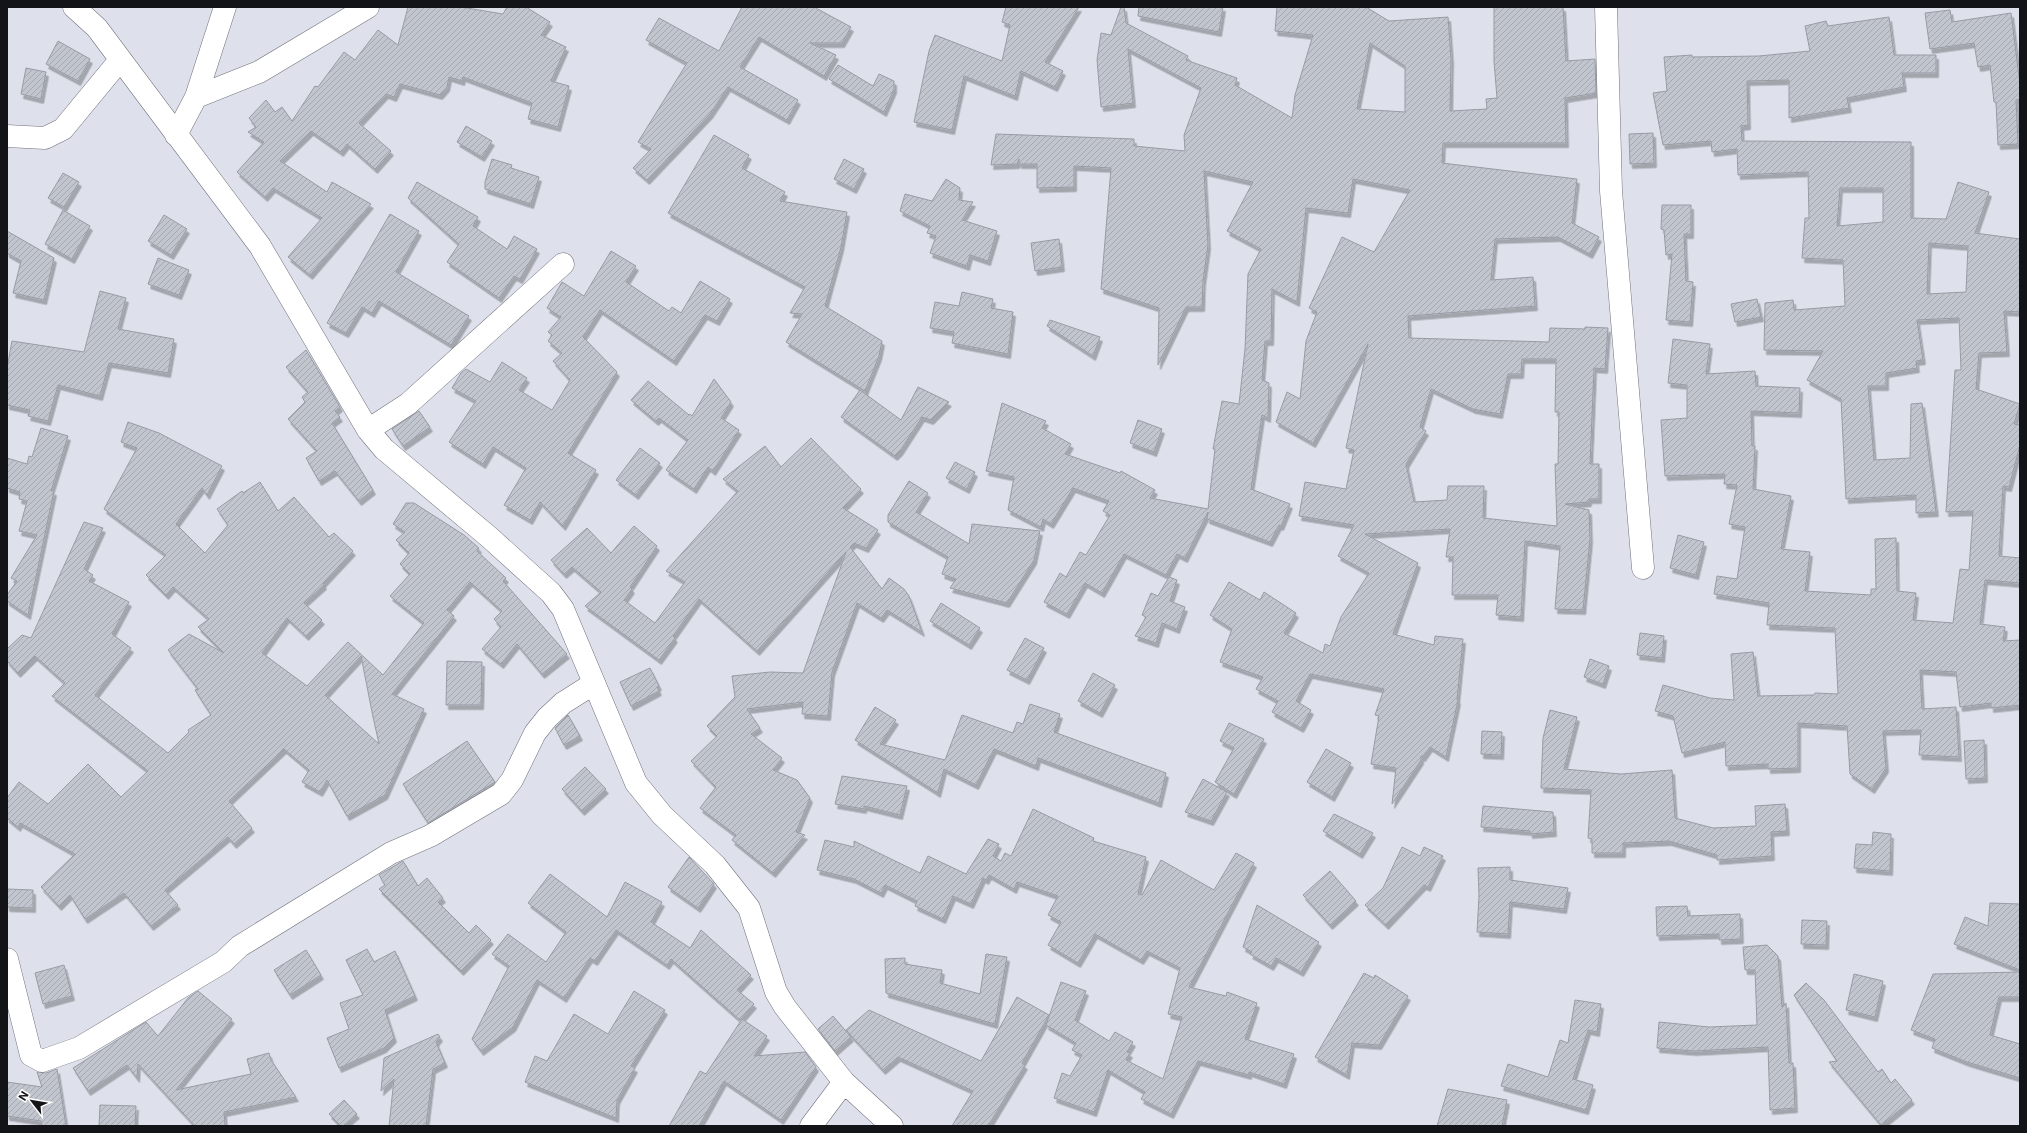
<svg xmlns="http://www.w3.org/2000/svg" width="2027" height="1133" font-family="Inter,sans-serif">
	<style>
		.building { fill: url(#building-hatch); stroke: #989ba4; fill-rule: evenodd; filter: url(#shadow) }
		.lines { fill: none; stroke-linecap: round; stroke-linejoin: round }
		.minor-casing { stroke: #70737c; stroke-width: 23 }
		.minor { stroke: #fff; stroke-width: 22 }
	</style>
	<defs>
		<pattern id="building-hatch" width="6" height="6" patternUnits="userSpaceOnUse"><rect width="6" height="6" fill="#c1c5ce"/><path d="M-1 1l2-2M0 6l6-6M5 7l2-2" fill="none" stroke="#a5a8b0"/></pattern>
		<filter id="shadow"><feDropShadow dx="2.5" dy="4.5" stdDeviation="0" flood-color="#0004"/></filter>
	</defs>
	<rect width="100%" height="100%" fill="#dee1eb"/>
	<path class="building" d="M408,7H461L503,14L507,7H526L550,22L541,35L566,47L551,81L569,86L558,127L528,119L532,103L463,77L462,81L449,77L447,87L440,95L400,84L394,97L386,94L359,123L391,151L375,169L347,144L341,152L311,131L280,161L327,192L332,182L371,204L310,275L288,257L322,218L273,188L265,197L237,172L264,142L248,132L256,127L249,118L266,100L275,112L282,107L292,121L315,86L318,87L344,52L355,60L378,30L398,45Z
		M742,7H814L851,27L842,43H810L836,55L824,76L759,37L740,67L798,100L787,120L728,87L710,114L647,180L633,168L651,149L638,142L687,63L646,40L659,18L719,51Z
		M1006,7H1079L1045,62L1063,71L1055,87L1021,71L1015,96L964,76L952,130L914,122L929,51L935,35L1002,61L1010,25L1002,22Z
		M1121,7H1124L1126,23L1188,56L1186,60L1237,78L1235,85L1292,118L1295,95L1313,35L1275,31L1277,7H1366L1389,21L1448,17L1451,59L1450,111L1487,109L1486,99L1497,98L1494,61V7H1563L1566,61L1595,59L1596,93L1565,98L1566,143H1443L1442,163L1577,179L1572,223L1599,237L1590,254L1558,237L1495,239L1491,280L1533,277L1535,306L1408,316L1409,338L1549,342L1550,328L1585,329V327L1608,328L1605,369L1594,368L1590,464H1599V499H1589V502L1565,504L1589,510L1590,539L1583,610L1555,609L1560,546L1525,541L1521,617L1496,615L1498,595H1452L1453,557H1446L1450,529L1365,534L1418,563L1393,634L1434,645L1435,636L1463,639L1457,700H1458L1446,757L1430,747L1423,757L1421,756V760L1392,804L1396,768L1371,764L1379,716L1375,715L1384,689L1310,674L1296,701L1311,710L1301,728L1272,712L1278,701L1256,689L1263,677L1220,662L1232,629L1210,615L1229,582L1260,600L1264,592L1296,613L1284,633L1323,653L1325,644L1330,646L1341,617L1369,573L1338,556L1354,525L1299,516L1305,482L1346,489L1354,450L1346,448L1368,344L1313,443L1276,422L1287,392L1300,399L1306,341L1317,312L1309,308L1342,237L1374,252L1410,190L1353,179L1348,213L1306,208L1297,302L1272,289L1271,341H1265L1262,380L1269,383L1268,418L1262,415L1251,489L1290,504L1281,526L1279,525L1270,542L1207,519L1208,512L1185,558L1177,554L1166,575L1124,554L1102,593L1085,583L1067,614L1044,602L1060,573L1066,577L1080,552L1086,555L1110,515L1103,511L1109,501L1073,488L1051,524L1043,519L1041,527L1008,510L1014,477L986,471L1002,403L1046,421L1042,428L1071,444L1065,454L1120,473L1121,471L1155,490L1150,498L1208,509L1215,449H1213L1222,401L1239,404L1245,349L1248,274L1261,249L1227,231L1253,182L1204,171L1208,245L1203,281L1202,307H1186L1158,365L1159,308L1101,289L1111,168L1074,166V187L1037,188V164H1019V159L1017,164L991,165L996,134L1134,139V146L1185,151L1184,135L1201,88L1128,49L1133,103L1101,107L1097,60L1101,33L1111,35ZM1370,43L1405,66V112L1357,109ZM1522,359H1556L1555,412H1559L1558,464H1555L1557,526L1483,518L1484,486H1448L1447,500L1414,502L1406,464L1426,431L1420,427L1431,389L1473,409L1500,414L1508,374H1521Z
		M1139,7H1223L1219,32L1138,16Z
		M1950,10L1952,22L2011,13L2020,85V99L2016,100L2018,144L1998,145L1996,102H1994L1990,65L1978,67L1974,43L1930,49L1925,13Z
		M1889,17L1894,55H1936V73H1902L1904,87L1847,98L1849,108L1789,118V80L1747,81L1748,125L1741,126L1742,141L1911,142V218L1946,219L1958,182L1989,192L1975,233L2020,239V312L2004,311L2007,352L1979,353L1976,389L2020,404L2014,424L2020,425V445L2009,487L2003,486L1999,556L2020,558V583L1985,580L1980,624L2005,627L2003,641L2020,640V705L1991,708V703L1960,707L1956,672L1920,670L1922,709L1956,707L1959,757L1919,755L1921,730L1883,731L1886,768L1872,789L1850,774L1847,726L1798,723V768L1768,769V764L1726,766L1725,742L1682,753L1673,716L1655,711L1663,685L1710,698L1734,700L1731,654L1753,652L1758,696L1814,695L1815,693L1838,694L1835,628L1767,625L1769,603L1714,594L1717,576L1737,579L1745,527L1729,524L1737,485L1724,484L1725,474L1665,476L1661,420L1687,418V385L1668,383L1673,339L1710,344L1706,374L1755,371L1756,386L1800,388L1799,413L1751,411L1752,446H1755L1753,489L1791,496L1781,549L1810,552L1805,591L1871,595V589H1876L1875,539L1896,538L1897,591L1916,593L1913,620L1953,623L1960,569L1969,570L1973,511L1946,512L1955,370H1961L1959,318L1917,320L1923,360L1916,361L1917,368L1886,373V386H1868L1874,460L1910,458L1911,404L1922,403L1936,512L1916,513V495L1846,499L1841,399L1807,380L1823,351L1764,350L1765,303L1793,300L1794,310L1845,306L1843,260L1802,258L1805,218H1809L1808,172L1738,175L1737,149L1712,152L1711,141L1663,145L1653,93L1667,91L1664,57L1692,55V57L1759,56L1810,51L1805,26L1826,21L1828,26ZM1840,188H1883V222L1837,226ZM1929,243L1968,246L1966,292L1927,294Z
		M58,41L90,59L78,81L46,64Z
		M838,65L873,86L879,74L894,81V89L884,112L829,79Z
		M26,68L46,72L41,99L21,94Z
		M466,126L492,141L482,157L457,142Z
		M1653,133L1654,163L1630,164L1629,134Z
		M714,135L749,155L742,168L785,192L780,201L847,212L841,247L825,306L882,341L879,356L865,391L786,342L802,314L790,313L805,287L668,213Z
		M492,159L512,165L511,168L539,177L531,204L485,189V182Z
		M844,159L864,169L854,189L834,179Z
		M63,173L79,182L64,207L48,198Z
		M946,179L960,188L959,200L973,202L962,220L997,231L988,261L970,255L967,266L930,253L936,236L927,233L930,226L900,211L905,194L932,201Z
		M417,182L478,217L473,226L507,249L514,236L537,249L520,279L514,276L499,298L447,262L459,244L408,198Z
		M1662,205H1691V234H1684L1686,281L1693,282L1690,322L1666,320L1672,254L1666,255L1664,230L1661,229Z
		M63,210L90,226L72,259L45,244Z
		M390,214L419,231L396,272L469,316L451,345L379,301L372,313L362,307L346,333L327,323Z
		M164,215L187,229L171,255L148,241Z
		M7,231L54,258L44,300L13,293L21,261L7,253Z
		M1059,239L1062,267L1035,271L1031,243Z
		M611,251L636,266L626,282L669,311L672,307L681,313L700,281L730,299L717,321L705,315L674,361L600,310L583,337L617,372L568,453L596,470L563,526L540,502L530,520L504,505L526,468L493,447L483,464L449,442L476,401L452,388L461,373L466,369L490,382L502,362L527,378L519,390L552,410L570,380L553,361L562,353L548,341L552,335L548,332L561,317L547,308L562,282L584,296Z
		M158,258L189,270L179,295L148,284Z
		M100,291L126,298L118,329L174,339L168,373L109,363L100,396L58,385L48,421L28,416L30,410L7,405V368L12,341L84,352Z
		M962,292L993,299L991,308L1013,312L1008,354L952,343L954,332L930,328L935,302L959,306Z
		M1757,299L1761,317L1735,322L1731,304Z
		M1050,320L1100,337L1093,356L1047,326Z
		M306,350L340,407L335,411L340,417L332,423L373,490L359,501L335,471L319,481L306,458L317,451L288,419L305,402L302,397L308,392L286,367Z
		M714,379L731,402L721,418L739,430L713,471L708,467L694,489L666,470L688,440L659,418L656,421L631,400L648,381L689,415L690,414L692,416Z
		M918,387L949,402L931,420L922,417L900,451L895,456L841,417L860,390L901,420Z
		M419,411L430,427L403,446L392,429Z
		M1138,420L1162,429L1154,452L1130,443Z
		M128,422L159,433L222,466L207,495L202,488L176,524L205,553L228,525L217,509L242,491L243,493L260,482L278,511L294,497L329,537L334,533L353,551L323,583L324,585L304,603L322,620L306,636L287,618L262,653L307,686L348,642L383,675L424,623L390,596L410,574L400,564L409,553L396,540L405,532L393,524L406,503H414L464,535L479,548L477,551L506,578L503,581L567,654L542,674L517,644L501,664L482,649L501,627L494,619L502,611L470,582L447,610L454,616L392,694L424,709L385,795L347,816L327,780L320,792L302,782L309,770L284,749L229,801L252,828L234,844L228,837L165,890L178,905L151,926L124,893L85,919L70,895L59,906L41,887L75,854L20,823L18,827L7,818V798L19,782L48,804L88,764L121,797L148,771L52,696L65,683L35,656L18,673L7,661V649L22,635L31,638L84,522L103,528L84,569L93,575L89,581L129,602L112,634L131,648L95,695L168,753L189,732L188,730L211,715L195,690L198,689L168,650L189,634L224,653L198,627L209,619L173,587L166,595L146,575L166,555L104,509L137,448L121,442ZM361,656L373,717L379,744L325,695Z
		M41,428L68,436L51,491H54L28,615L7,601V595L17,581L11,578L37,535L19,531L27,501L19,499L20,492L7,488V458L27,464L29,456L32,457Z
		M811,438L861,489L843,508L878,530L866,548L854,543L850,547L882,589L889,578L904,589L909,596L922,632L887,610L881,618L857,603L832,672L828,716L802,714L803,702L747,709L760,728L751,734L782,758L773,770L797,780L810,798L796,832L805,835L773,873L732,840L736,835L700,808L716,787L691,761L717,736L707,726L735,697L732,676L770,672L803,673L846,552L757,651L699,599L673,636L675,638L659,660L585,606L601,592L572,567L564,574L551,560L587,528L611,553L634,526L657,546L630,587L632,589L624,600L655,623L685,582L666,571L738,491L723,479L765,446L781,467Z
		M640,448L660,463L636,495L616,480Z
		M955,462L975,472L967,489L946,478Z
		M909,481L928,493L916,512L969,544L972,524L1040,531L1034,560L1007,603L950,588L956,579L942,574L948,557L888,522V515Z
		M1678,535L1704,542L1696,575L1670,568Z
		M1169,577L1177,580L1170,601L1185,607L1177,629L1162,623L1156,643L1135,636L1146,617L1142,615L1151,593L1158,596Z
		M941,603L980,628L969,645L930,621Z
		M1640,633L1664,636L1662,658L1637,655Z
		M1025,638L1044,648L1027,680L1007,670Z
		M1590,659L1609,666L1603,684L1584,677Z
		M447,661L482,662L481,705H446Z
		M650,668L659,686L657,687L659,691L631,706L620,682Z
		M1093,673L1115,685L1100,713L1078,701Z
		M1030,704L1060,714L1054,732L1166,773L1159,803L1038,758L1036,766L994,749L976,785L944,769L938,793L855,740L875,707L896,720L880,744L945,760L962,715L1013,733L1017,722L1023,724Z
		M1550,710L1577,717L1564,769L1621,774L1672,770L1675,818L1713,828L1756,826L1755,806L1785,804L1787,831L1771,832L1772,856L1717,860V855L1669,841L1623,843V853H1592V839L1588,838L1591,790L1541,788L1543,738Z
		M568,715L580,736L564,745L555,728Z
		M1229,723L1264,739L1234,794L1215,782L1234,748L1220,741Z
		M1482,731L1502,732L1501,755L1481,754Z
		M1984,740L1985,778L1966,779L1964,741Z
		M467,741L495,782L428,823L403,784Z
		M1326,749L1351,763L1332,797L1307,782Z
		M585,767L606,789L582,811L562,789Z
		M842,776L907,786L900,815L864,806V809L835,804Z
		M1203,779L1227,792L1211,821L1185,812Z
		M1483,806L1553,812L1554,832L1530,834V831L1481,827Z
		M1033,809L1094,838L1093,841L1146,857L1138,894L1142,895L1161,860L1214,890L1236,853L1254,863L1189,987L1226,996L1227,992L1257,1003L1245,1039L1294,1054L1284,1084L1249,1072V1075L1198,1061L1171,1114L1141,1099L1145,1092L1108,1070L1094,1112L1054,1098L1062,1073L1070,1076L1082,1055L1072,1050L1076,1043L1046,1025L1061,982L1086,991L1075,1020L1109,1041L1115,1032L1133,1042L1127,1052L1130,1053L1126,1060L1163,1079L1182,1017L1168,1014L1180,968L1147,951L1141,960L1095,934L1078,963L1048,945L1061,922L1048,915L1058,896L1017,882L1014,889L989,875L986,880L983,878L971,904L953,896L943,919L915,906L917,901L885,885L881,893L854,879L817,870L825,840L854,847V841L920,873L928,856L966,874L988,839L999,844L993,856L1001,861L1005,853L1011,856Z
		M1334,814L1373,833L1360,854L1323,831Z
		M1873,832L1891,834L1890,871L1854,868L1856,844L1872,845Z
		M1402,847L1420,856L1424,847L1443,856L1428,887L1424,885L1386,925L1365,905L1383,888Z
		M689,857L714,884L698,908L668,887Z
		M403,861L418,886L427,878L443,898L438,902L469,933L476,925L491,940L461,971L379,889L385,885L379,875Z
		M1510,867V880L1568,888L1564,909L1510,902L1508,934L1477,932L1479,896L1478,868Z
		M1330,871L1356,901L1330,925L1303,895Z
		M550,874L607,917L625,882L662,902L651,922L690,948L701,930L751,975L737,990L754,1004L740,1020L671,959L667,965L616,930L595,961L590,958L564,998L537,980L513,1027L481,1051L472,1039L509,966L492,954L508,934L546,962L566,932L528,903Z
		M7,889L33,890V908L7,907Z
		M1990,903L2020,904V970L1954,944L1965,917L1988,926Z
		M1257,905L1319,942L1301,972L1276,958L1271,966L1250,954L1252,952L1243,947Z
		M1687,906L1688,916L1740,914L1741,939L1719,940V934L1657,936L1656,907Z
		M1802,920L1827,921L1826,945L1801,944Z
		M1767,945L1778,956L1782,1007L1786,1003L1789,1063H1793L1795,1108L1770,1110L1768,1047L1694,1051L1657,1048L1659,1022L1709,1027L1757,1025L1755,970H1745L1743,947Z
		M367,949L374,962L395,951L415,996L385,1010L394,1038L384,1048L339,1068L327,1038L349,1029L340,1003L363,995L346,960Z
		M306,950L321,975L290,995L274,970Z
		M986,954L1007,957L995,1024L886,993L885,959L905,958V964L942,970L940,983L980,994Z
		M64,965L72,996L43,1004L35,973Z
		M2020,972V997H1999L1990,1035L2020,1044V1078L1967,1062L1932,1048L1935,1039L1911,1030L1933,974Z
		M1364,973L1374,978L1375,975L1408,996L1379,1045L1352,1043L1347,1075L1315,1057Z
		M1854,974L1883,981L1875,1017L1846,1010Z
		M1806,983L1824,1000L1878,1072L1882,1069L1891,1083L1895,1079L1912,1100L1881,1125L1829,1062L1837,1061L1794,995Z
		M198,991L232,1019L176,1090L251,1074L247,1059L269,1053L271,1060L296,1097L224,1112L225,1126H195L138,1064L137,1078L127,1065L88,1091L73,1068L146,1022L158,1036L188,998Z
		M634,991L665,1010L631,1066L635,1068L617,1100L616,1118L525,1082L535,1056L547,1061L574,1014L608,1034Z
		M1017,997L1049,1015L1022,1063L1025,1065L988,1126H952L973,1091L898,1057L883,1070L846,1030L869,1010L981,1061Z
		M1575,1000L1601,1004L1597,1032L1588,1030L1573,1079L1593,1085L1586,1110L1501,1086L1508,1064L1548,1077L1560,1040L1568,1043Z
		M833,1016L851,1037L835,1051L818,1029Z
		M742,1019L767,1036L754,1056L805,1052L816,1067L781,1120L724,1081L699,1126H669L700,1071L706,1074Z
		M438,1034L440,1037L436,1042L445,1063L433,1069L426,1126H389L394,1079L381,1091L384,1058Z
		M57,1069L66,1126H42L41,1121L7,1116V1082L42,1087L37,1072L46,1073Z
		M1448,1089L1507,1100L1502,1126H1437Z
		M344,1100L357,1114L343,1126H341L329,1114Z
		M100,1105L136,1106L135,1126H99Z"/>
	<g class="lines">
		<g class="minor-casing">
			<path id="minor" d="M74,7L97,28L260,246L368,430L384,449L489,537L551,593L563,609L636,783L662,815L715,865L749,908L776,992L785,1007L844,1082L892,1126
				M1606,7L1611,191L1643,568
				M196,97L259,72L368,7
				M176,135L196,97L225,7
				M7,136L45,138L63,129L120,60
				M368,430L408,404L563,264
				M7,959L31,1055L42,1061L79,1048L223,962L240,946L391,853L430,836L501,794L512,780L535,733L547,718L563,703L593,684
				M811,1126L844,1082"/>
		</g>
		<use href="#minor" class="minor"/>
	</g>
	<rect width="2027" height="1133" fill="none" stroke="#131417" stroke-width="16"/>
	<g transform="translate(32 1101) rotate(301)" stroke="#ffffff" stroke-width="3" paint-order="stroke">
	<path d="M0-3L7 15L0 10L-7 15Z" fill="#131417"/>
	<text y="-6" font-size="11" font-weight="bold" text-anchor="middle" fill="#131417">N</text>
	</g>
</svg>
